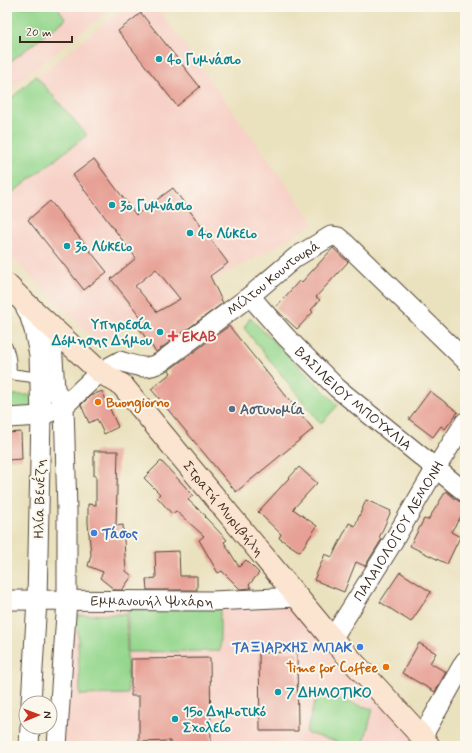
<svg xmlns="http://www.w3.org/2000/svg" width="472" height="753" font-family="Mynerve,sans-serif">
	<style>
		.built { fill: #f7d1c7 }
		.green { fill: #95d78e; stroke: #688056 }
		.building { fill: #e7a095; fill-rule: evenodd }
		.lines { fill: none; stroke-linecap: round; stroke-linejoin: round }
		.lane-casing { stroke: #554536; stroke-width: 12 }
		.street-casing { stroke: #554536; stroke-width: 21 }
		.secondary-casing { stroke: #554536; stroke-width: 24 }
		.lane { stroke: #fff; stroke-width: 10 }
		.street { stroke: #fff; stroke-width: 19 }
		.secondary { stroke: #fce5d0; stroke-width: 22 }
		.culture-dot { fill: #0f9aa8; stroke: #fbf7ec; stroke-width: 1.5 }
		.health-dot { fill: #e0444e; stroke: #fbf7ec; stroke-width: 1.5 }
		.food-dot { fill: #e8710a; stroke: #fbf7ec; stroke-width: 1.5 }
		.service-dot { fill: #5c6f8a; stroke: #fbf7ec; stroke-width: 1.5 }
		.shop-dot { fill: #3f7fe0; stroke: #fbf7ec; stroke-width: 1.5 }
		.labels { text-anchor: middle; stroke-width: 4; stroke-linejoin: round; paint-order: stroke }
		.culture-label { font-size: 14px; font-weight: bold; fill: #0d838f; stroke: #fbf7ec; text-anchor: start }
		.street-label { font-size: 14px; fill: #3b2a1e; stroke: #fbf7ec }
		.health-label { font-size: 14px; font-weight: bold; fill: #be3a42; stroke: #fbf7ec; text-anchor: start }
		.food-label { font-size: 14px; font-weight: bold; fill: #c56008; stroke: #fbf7ec; text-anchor: start }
		.service-label { font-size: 14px; font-weight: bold; fill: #4e5e75; stroke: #fbf7ec; text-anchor: start }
		.shop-label { font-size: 14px; font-weight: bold; fill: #366cbe; stroke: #fbf7ec; text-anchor: start }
	</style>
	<rect width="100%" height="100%" fill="#fbf7ec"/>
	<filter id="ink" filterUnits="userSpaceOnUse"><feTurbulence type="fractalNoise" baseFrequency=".025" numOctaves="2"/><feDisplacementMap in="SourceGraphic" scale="8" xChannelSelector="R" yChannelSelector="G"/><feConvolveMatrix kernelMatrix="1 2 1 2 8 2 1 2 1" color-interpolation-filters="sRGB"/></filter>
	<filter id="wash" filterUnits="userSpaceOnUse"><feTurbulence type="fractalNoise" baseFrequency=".012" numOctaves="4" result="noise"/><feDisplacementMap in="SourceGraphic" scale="16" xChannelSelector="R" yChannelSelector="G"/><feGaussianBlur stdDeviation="0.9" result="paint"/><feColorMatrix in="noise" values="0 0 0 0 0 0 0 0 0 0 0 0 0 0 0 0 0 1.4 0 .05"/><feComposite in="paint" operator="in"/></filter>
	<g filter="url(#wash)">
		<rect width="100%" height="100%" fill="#eae1be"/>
		<path class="built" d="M7,7H113L7,91Z
			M125,7H157L314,223L256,258L200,287L99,344L7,253V100Z
			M289,604L422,746H62L71,606Z"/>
		<path class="green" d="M7,7H57L66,19L7,64Z
			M36,76L87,135L7,197V102Z
			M250,318L338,405L321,424L244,328Z
			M7,395H26L40,396L41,416L7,418Z
			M220,607V651L128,652V608Z
			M126,614L128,694L80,695L77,615Z
			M317,694L373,709L363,746H353L306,733Z"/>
		<g id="blocks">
			<path class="building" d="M141,13L200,87L177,106L118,31Z
				M94,159L136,215L173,188L228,263L210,276L223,303L156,352L136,324L143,320L111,279L136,258L73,175ZM156,269L180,299L157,312L135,286Z
				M50,201L107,272L84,290L28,220Z
				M333,248L348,262L316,297L320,300L311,310L313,312L297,329L283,316L275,308L299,281L301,283Z
				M229,326L313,429L236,492L151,389L171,373L169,370Z
				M102,391L118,427L104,434L97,419L89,423L81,405L90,396Z
				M430,391L458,412L445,429L441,426L433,437L409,419Z
				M21,432L22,459L7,460V433Z
				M94,451H118L116,526L123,525L126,571L132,576L122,590H115L100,578L103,572L88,566L91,555L88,523V504L96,505V476H94Z
				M161,461L193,495L188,500L206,516L205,517L227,540L224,542L239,567L246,560L259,573L249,585L251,588L240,589L222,571L218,573L199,540L204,536L176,511L172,514L157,497L160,494L144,478Z
				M299,467L317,483L293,509L317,526L300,552L279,538L281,534L258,512Z
				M446,491L458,501L465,503V510L451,532L460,537L447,564L410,546L424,519L428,520Z
				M366,500L391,511L379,538L382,539L365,566L356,562L344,592L314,580L325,554L332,557L349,523L355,526Z
				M179,551L180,576H197V590H147L146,579L156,578L155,552Z
				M400,572L431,592L411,622L380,602Z
				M419,643L436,653L430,663L446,672L435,692L402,673Z
				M297,652L298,731H260L259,653Z
				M210,658L211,746H170V741L139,742V696H131V659Z"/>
		</g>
	</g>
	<g filter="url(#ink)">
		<use href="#blocks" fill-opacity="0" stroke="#554536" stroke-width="1"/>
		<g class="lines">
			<g class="lane-casing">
				<path id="lane" d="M7,347C10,357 12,363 10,374
					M7,375L10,374L40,378"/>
			</g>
			<g class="street-casing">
				<g id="street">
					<path id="s1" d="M250,296L286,337L337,388L465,492"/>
					<path d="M22,301L29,314L34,330L39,355L41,416L37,600L31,703"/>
					<path d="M7,418L41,416L64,406L55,389L51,327"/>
					<path id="s2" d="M7,600L212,601L297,597"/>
					<path id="s3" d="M332,639L388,550L436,468L465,422"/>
					<path d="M422,737L465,661"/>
					<path d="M29,746L30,727"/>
					<path id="s4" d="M57,746L67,600V511L64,406L100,372L120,361C137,366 145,371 161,362L250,296L296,257L331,236L338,237L344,242L465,360"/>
				</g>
			</g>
			<g class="secondary-casing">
				<g id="secondary">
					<path id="s5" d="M7,285L20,298L100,372L122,385L332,639L422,737L429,746"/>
				</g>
			</g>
			<use href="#lane" class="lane"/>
			<use href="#street" class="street"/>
			<use href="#secondary" class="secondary"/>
		</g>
	</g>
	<g class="culture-dot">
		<circle cx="159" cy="59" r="4"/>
		<circle cx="112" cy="205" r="4"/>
		<circle cx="190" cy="233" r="4"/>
		<circle cx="67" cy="246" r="4"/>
		<circle cx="160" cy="332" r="4"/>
		<circle cx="278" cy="692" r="4"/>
		<circle cx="175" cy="719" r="4"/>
	</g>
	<path class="health-dot" d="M171 330h4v4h4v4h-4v4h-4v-4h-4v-4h4z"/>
	<g class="food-dot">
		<circle cx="98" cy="402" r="4"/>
		<circle cx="386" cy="667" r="4"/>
	</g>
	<circle class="service-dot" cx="232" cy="409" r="4"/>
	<g class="shop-dot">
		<circle cx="94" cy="533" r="4"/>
		<circle cx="360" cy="647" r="4"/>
	</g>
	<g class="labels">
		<g class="culture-label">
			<text x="167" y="64">4ο Γυμνάσιο</text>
			<text x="120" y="210">3ο Γυμνάσιο</text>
			<text x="198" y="238">4ο Λύκειο</text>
			<text x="75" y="251">3ο Λύκειο</text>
			<text x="152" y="329" text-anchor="end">Υπηρεσία<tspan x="152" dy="16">Δόμησης Δήμου</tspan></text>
			<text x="286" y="697">7 ΔΗΜΟΤΙΚΟ</text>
			<text x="183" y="716">15o Δημοτικό<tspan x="183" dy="16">Σχολείο</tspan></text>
		</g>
		<g class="street-label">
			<text dy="5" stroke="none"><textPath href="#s4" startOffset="596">Μίλτου Κουντουρά</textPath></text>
			<text dy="5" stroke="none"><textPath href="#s1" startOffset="146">ΒΑΣΙΛΕΙΟΥ ΜΠΟΥΧΛΙΑ</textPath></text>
			<text transform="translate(39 499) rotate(-89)" y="5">Ηλία Βενέζη</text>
			<text dy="5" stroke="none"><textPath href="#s5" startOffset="313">Στρατή Μυριβήλη</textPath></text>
			<text dy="5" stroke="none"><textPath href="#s3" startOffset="127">ΠΑΛΑΙΟΛΟΓΟΥ ΛΕΜΟΝΗ</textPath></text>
			<text dy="5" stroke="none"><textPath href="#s2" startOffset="145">Εμμανουήλ Ψυχάρη</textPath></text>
		</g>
		<g class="health-label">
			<text x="182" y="341">ΕΚΑΒ</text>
		</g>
		<g class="food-label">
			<text x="106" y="407">Buongiorno</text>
			<text x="378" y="672" text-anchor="end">Time for Coffee</text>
		</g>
		<g class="service-label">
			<text x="240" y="414">Αστυνομία</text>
		</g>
		<g class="shop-label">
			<text x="102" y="538">Τάσος</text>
			<text x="352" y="652" text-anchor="end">ΤΑΞΙΑΡΧΗΣ ΜΠΑΚ</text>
		</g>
	</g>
	<rect width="472" height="753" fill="none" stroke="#fbf7ec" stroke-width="24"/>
	<g transform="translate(38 715) rotate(89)"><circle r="19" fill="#fbf7ec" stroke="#aea59a"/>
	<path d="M0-3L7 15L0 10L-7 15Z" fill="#c8321e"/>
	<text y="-6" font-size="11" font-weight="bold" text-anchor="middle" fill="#3b2a1e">N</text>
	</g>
	<path d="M20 36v6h52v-6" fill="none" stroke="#3b2a1e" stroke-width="2"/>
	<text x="26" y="36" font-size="12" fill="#3b2a1e" stroke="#fbf7ec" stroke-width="3" paint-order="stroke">20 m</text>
</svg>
